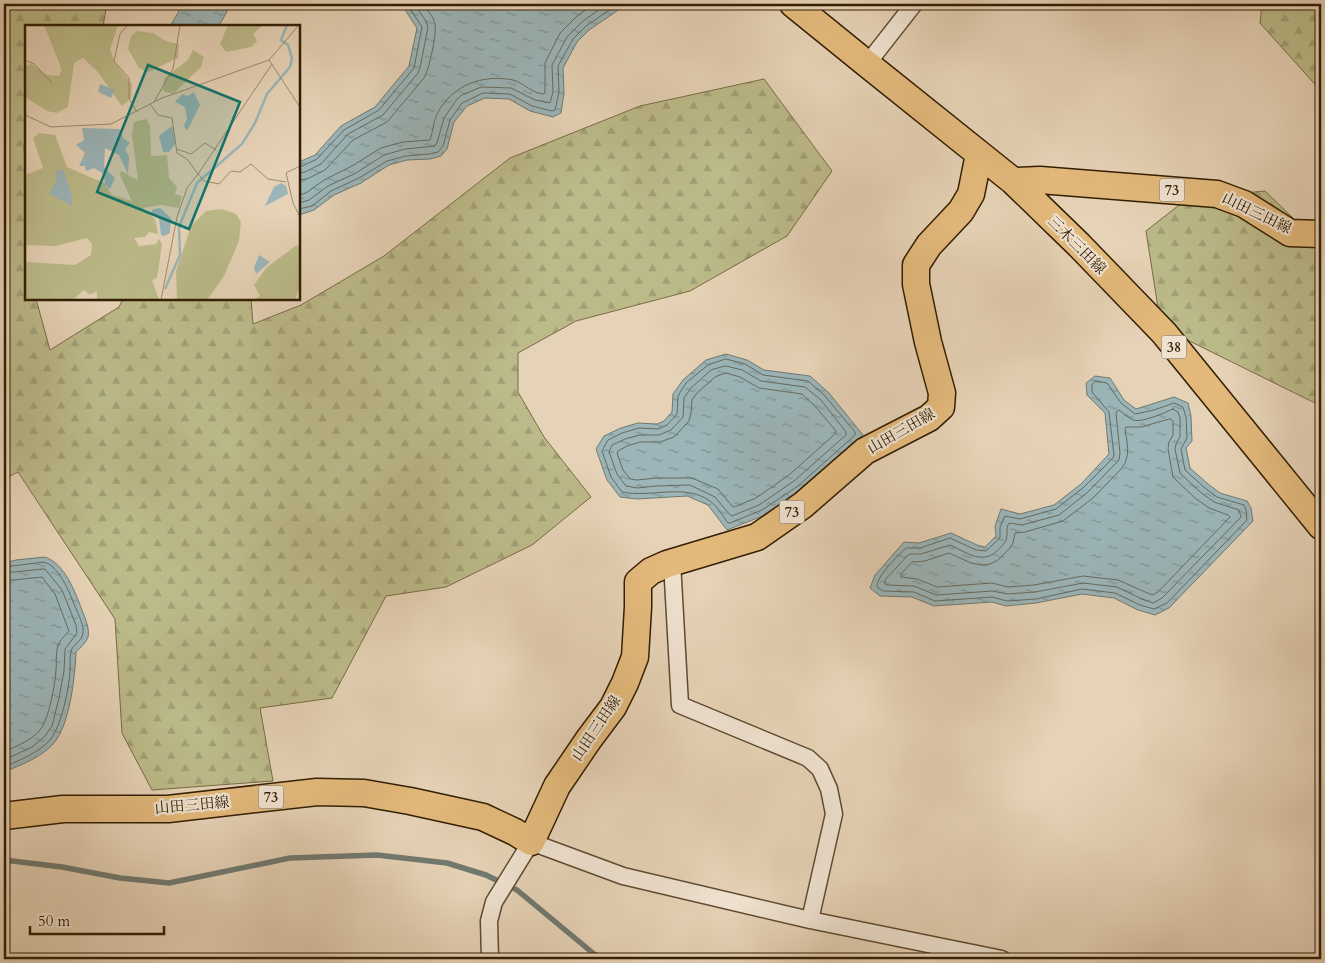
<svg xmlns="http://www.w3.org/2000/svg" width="1325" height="963" font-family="Cardo,'Noto Serif JP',serif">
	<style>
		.forest { fill: url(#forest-firs); stroke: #776c46 }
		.water { fill: url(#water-ripples); stroke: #717970 }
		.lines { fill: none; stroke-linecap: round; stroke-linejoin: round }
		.shore { stroke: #666a5e; stroke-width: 1 }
		.stream { stroke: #717970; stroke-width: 5.5 }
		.street-casing { stroke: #5f4b30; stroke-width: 19 }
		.primary-casing { stroke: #321e03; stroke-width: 29 }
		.street { stroke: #efe2d0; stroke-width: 16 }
		.primary { stroke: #e3b97b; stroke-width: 26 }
		.labels { text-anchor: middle; stroke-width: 4.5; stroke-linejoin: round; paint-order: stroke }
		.shield { fill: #efe2d0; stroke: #6b5940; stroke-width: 1 }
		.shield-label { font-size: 14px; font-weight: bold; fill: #321e03 }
		.street-label { font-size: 15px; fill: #321e03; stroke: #efe2d0 }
		.inset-river { fill: none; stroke: #9bb5b9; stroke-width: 2.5 }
		.inset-road { fill: none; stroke: #9e8a6e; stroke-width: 1 }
		.view { fill: #0f766e; fill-opacity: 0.15; stroke: #0f766e; stroke-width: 2.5 }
		.inset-edge { fill: none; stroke: #321e03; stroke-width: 2.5 }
	</style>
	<defs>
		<pattern id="forest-firs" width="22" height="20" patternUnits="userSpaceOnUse" patternTransform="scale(1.25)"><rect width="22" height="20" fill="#bcba89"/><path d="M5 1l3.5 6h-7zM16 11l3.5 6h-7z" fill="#a29f75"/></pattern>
		<pattern id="water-ripples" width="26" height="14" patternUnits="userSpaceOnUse" patternTransform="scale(1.25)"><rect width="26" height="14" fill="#9bb5b9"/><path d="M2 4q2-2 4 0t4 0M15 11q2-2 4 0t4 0" fill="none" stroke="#7f9394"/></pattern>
	</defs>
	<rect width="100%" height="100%" fill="#e6d2b6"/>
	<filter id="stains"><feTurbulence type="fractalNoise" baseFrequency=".004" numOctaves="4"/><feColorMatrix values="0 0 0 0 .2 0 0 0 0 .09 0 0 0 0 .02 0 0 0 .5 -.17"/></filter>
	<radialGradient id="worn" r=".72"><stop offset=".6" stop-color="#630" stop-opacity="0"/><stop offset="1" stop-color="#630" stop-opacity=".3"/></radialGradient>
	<path class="forest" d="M4,4H107L103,26H26V143L24,147L26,187V299H36L50,350L119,307L123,299H251L253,324L301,305L384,256L510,158L640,106L764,79L832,171L787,236L690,291L576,321L518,353V392L544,437L591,497L532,545L446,587L386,596L332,698L260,708L273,781L152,790L122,733L115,619L18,472L4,479Z
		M1262,4H1321V91L1260,23Z
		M1265,191L1321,245V406L1161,327L1146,231L1188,198Z"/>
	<path class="water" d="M181,4H231L219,26H170L178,13Z
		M401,4H627L589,30L577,42L563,68L564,93L561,113L553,117L530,111L509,99L485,98L467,106L454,122L447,149L441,156L430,159L407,160L389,165L361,183L334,195L314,210L299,215V162L315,155L341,126L375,107L409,66L417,28Z
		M726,354L747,360L764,370L810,376L829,393L863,435L801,490L765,515L727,530L708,505L687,496L637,499L620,497L607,480L596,449L604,436L621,428L638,423L657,424L664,421L672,412L673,394L683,380L706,360Z
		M1095,376L1110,378L1124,400L1136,409L1174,397L1188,403L1191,416L1192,441L1186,448L1190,468L1208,484L1220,493L1247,501L1251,508L1253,521L1169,608L1155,615L1138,610L1114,598L1082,594L1036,603L1006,606L992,602L934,606L912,597L880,596L870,588L875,575L904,542L919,543L951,533L977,545L985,547L996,536L995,526L1001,509L1020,514L1054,505L1081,484L1109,454L1105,413L1087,395L1086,383Z
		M45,557C65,564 75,592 82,610C85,618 90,629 88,637C86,643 80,648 76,652C75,676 70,724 54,743C42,757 21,765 4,772V563L16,560Z"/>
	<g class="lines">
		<path class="shore" d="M299,166H302L317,159L344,130L379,110L414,68L422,27L407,4
			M299,173L305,172L321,164L348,134L383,115L418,73L420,68L428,27L426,21L414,4
			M299,180L307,179L325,170L353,140L387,122L424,78C429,70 437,33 435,24C434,17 427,10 423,4
			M299,195L306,193L324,180L352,166L381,148L403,142L430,140C433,132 433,122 437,114C452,85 482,74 513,80C524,83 533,94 544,94L545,92V63L560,33L577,16L594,4
			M299,203L309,200L328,186L356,173L384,155L405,149L435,146L437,143L444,118L457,99L462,95L481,87L511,88L535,100L550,103L553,92L552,65L567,37L583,21L607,4
			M299,209L312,206L331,191L359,178L387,161L406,156L429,154L438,152L443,146L450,120L462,103L483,93L510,94L532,106L552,111L555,110L559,92L558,66L573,39L586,26L618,4
			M726,359L745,364L763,375L808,381L825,396L855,432V435L798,486L762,510L730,523H728C723,516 717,506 710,501C685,483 651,498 622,492L611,477L602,451L608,440L622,433L639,428L658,429L667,425L677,414L678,396L686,383L708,365Z
			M726,366L742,370L761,381L805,387L821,400L846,432V435L794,481L759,505L732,516L730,515L715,497L690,485L656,486L637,488L626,486L617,474L609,452L612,445L625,439L640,435H659L671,430L683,417L684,398L691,388L711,370Z
			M726,373L740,377L759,388L802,394L815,406L836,431V433L789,475L756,498L734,507L732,506L718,489L692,478H656L637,480L630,479L623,470L617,453L618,451L627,446L640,442H660L674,437L689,421L691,413L692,400L697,393L715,377Z
			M1096,381L1107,383L1121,403L1135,414L1154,410L1174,403L1183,407L1186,417L1187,438L1181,449L1185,470L1205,488L1217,497L1244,505L1246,510L1247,520L1167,603L1154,609L1140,605L1115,593L1082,589L1036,599L1007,601L992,597L935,601L914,592L883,591L877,587C877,575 897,557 906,548H920L950,538L976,550L986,551L1000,538V527L1005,516L1020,519L1056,509L1084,487L1113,458L1114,455L1109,412L1092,392V385Z
			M1173,409L1178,412L1180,418V437L1176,444L1175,449L1180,473L1200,492L1214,502L1239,510L1241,517L1162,598L1153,603L1142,599L1117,587L1083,583L1035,592L1008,594L992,591L936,595L914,586L887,585L885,584V580L909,554H921L950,545C966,552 982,565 997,551C1000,548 1003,545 1005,542C1009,536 1005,529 1009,523L1022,525L1059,515L1088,492L1119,460L1120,453L1116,413L1117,411L1119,410C1124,413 1128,418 1133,420C1142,423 1164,413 1173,409Z
			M1170,419L1173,421V435L1169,442L1168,449L1173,477L1195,498L1209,508L1228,515L1230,517L1158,592L1153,595L1145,592L1118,580L1083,576L1034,585L1008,587L992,583L937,587L917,579L901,577V574L912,562L925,561L949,553L971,563L982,565L990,564L998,560L1010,548L1013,543L1015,533L1025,532L1063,521L1093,498L1122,468C1131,456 1127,442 1125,429L1126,427H1141Z
			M4,567L44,562C61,567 71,597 77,611C80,618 84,626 83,633C82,642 72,644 71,652C69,658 71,665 70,671C69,689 61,727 50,740C38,753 20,760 4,767
			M4,573L43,569H45L62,590L76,625L77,633L65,649L64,671L59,698L52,726L45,736L32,747L4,760
			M4,581L42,577L55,594L69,631C66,635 62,638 59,643C55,651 57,661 56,670C55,685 49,719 40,730C31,741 16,746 4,752"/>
		<path class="stream" d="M4,860L62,867L120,878L169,883L290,858L377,855L447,863L486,875L517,890L594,954L603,959"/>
		<g class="street-casing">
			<path id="street" d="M867,64L914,4
				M672,562L680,705L808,758L820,769L829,789L834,814L810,920
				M490,959L489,921L494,902L531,842L623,876L810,920L1002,959"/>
		</g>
		<g class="primary-casing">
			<path id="primary" d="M793,4L867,64L1013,181L1079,245L1164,333L1321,526
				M1013,181L1040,180L1217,194L1244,204L1290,233L1321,234
				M4,816L63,809H168L317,792L364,793L410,801L483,817L515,832L531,842L557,786L589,739L613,707L625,683L635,657L638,607V582L651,571L667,564L757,537L803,505L865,451L929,418L941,407L942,393L928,342L916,284V265L929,245L961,211L971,194L979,154"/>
		</g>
		<use href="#street" class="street"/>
		<use href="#primary" class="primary"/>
	</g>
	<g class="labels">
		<g class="shield">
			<rect x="1159.5" y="178.5" width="25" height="23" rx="4"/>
			<rect x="1161.5" y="335.5" width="25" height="23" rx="4"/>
			<rect x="779.5" y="500.5" width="25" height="23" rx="4"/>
			<rect x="258.5" y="785.5" width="25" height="23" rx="4"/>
		</g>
		<g class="shield-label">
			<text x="1172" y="195">73</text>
			<text x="1174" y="352">38</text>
			<text x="792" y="517">73</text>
			<text x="271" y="802">73</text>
		</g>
		<g class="street-label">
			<text transform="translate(1257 213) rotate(26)" y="5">山田三田線</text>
			<text transform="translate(1077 245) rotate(45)" y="5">三木三田線</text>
			<text transform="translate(901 431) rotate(-30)" y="5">山田三田線</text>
			<text transform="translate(596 728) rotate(-56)" y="5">山田三田線</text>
			<text transform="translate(192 805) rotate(-5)" y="5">山田三田線</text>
		</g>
	</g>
	<g transform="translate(25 25)">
		<rect width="275" height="275" fill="#e6d2b6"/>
		<path d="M19,0H93L85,24L90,38L107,59L106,73L97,81L72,46L58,33L49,38L43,82L32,88L22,86L0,72V41L6,39L22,50L34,51L37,45ZM203,0H238L228,9L232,16L226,22L201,27L195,19ZM112,6L128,8L141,16L154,19L153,33L123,47L114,43L103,24L106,11ZM168,25L179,32L176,42L148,69L138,66L139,53L163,35ZM121,94L125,101L126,131L142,130L144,153L152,162L150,169L157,171L154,183L136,180L118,183L130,194L133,209L124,207L120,212L109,213L114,221L131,219L134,214L137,219L132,253L127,255L134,275H72V266L65,270L59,265L48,275H0V237L50,240L66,230L67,219L62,213L30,221L0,220V150L18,143L8,113L14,108L30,110L42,142L79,158L87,170L107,176L95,150L96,146L113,155L107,110L109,97ZM197,184L211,189L216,197L214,216L199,251L182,275H152L151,246L166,201L181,186ZM272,220L275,223V261L270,275H229L235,271L229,260L242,242Z" fill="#bcba89"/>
		<path d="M75,59L90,65L86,73L73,67ZM169,67L175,80L162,106L159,101L162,94L160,82L150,77L157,69L163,71ZM147,101L151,118L144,127H138L134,111ZM57,103L95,104L98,113L105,118L100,124L104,131L103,149L94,130L80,123L79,142L90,153L85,164L80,160L79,149L69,143L61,146L60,141H54L60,128L51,120L59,115ZM38,144L47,172V181L24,169L31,156V147ZM256,158L261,161L263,169L240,181L249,162ZM135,183L146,193L145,208L139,211L136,210L134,194L126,189L128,184ZM234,230L245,237L231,249L229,243Z" fill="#9bb5b9"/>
		<path class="inset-river" d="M140,264L155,230L154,202L172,158L217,119L230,98L242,69L265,42L267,33L263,20L256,15L262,0"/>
		<path class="inset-road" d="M103,0L95,9L89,36L104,53V74L112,87M0,35L9,39L27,58M244,35L275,82M247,39L173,149L179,156L194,159L206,146L215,147L226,139L243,154L261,157M129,77L148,44L155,0M125,79L133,90L147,93L152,128L162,134L173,149L162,163L152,192L136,275M0,90L26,102L86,99L137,73L244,35L274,0M152,124L166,129L180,118L191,125M275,141L261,148L268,178L275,192"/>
		<path class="view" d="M123,40L215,77L164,204L72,167Z"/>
		<rect width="275" height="275" class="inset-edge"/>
	</g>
	<rect width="1325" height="963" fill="none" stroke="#e6d2b6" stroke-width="20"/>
	<rect x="5" y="5" width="1315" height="953" fill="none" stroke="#321e03" stroke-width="2.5"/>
	<rect x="10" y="10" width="1305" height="943" fill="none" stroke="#321e03"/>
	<path d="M30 926v8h134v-8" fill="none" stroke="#321e03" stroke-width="2.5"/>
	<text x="38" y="926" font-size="15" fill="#321e03" stroke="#efe2d0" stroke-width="4" paint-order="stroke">50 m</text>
	<rect width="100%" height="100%" filter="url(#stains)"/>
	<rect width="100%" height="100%" fill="url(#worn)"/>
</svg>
